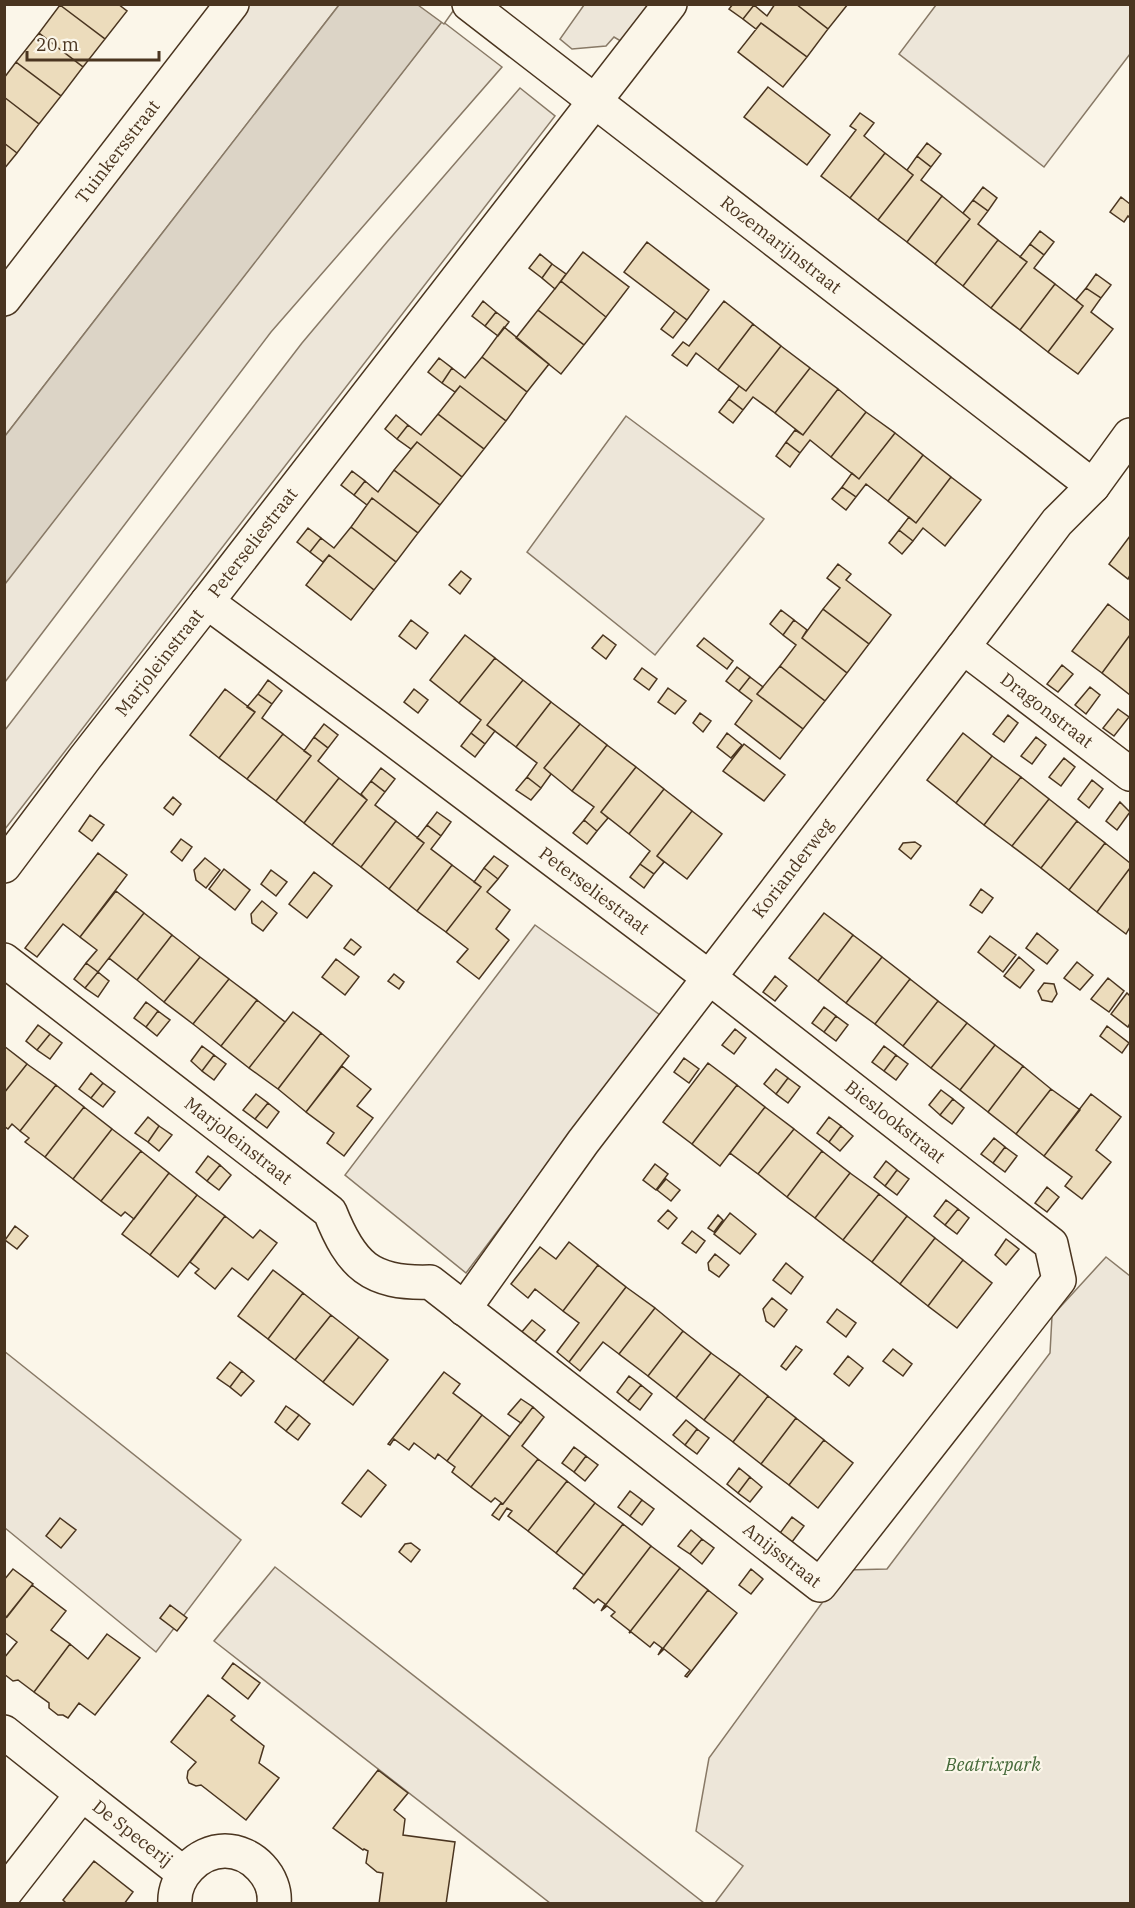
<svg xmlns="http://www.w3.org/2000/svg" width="1135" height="1908" font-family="'IBM Plex Serif',serif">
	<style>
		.green { fill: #ede6d9; stroke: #887966; stroke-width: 1.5 }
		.water { fill: #dcd4c6; stroke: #887966; stroke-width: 1.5 }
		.pier { fill: #fbf6e9; stroke: #887966; stroke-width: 1.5 }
		.building { fill: #ecdcbc; stroke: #4a3520; stroke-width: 1.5 }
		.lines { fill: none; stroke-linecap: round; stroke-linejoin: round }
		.street-casing { stroke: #4a3520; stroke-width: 36 }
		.street { stroke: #fbf6e9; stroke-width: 33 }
		.labels { text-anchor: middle; stroke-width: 4.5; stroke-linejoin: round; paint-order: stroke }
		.street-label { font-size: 18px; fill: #4a3520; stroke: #fbf6e9 }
		.park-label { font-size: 18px; font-style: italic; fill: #436837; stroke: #fbf6e9 }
	</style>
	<rect width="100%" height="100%" fill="#fbf6e9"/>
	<path class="green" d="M248,5H339L5,436L4,319Z
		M584,5H654L624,43L614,37L606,46L572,49L560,39Z
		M936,5H1130V54L1044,167L899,54Z
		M442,21L502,67L271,332L5,682L4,584Z
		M520,88L555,116L5,829V730L302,343L387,242Z
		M626,416L764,519L655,655L527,552Z
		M535,925L660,1015L466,1273L345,1175Z
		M1106,1257L1130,1276V1903H715L743,1866L696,1831L709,1758L846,1570L887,1569L1050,1353L1052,1316Z
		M4,1351L241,1540L156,1652L5,1528Z
		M275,1567L704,1903H550L214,1641Z"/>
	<path class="water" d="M339,5H455L5,584V436Z"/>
	<path class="pier" d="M458,4L444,24L418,5Z"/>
	<path class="building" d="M118,4L127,11L105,39L60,5Z
		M733,4H753L754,5L743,19L729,9Z
		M775,4H796L828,29L807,57L761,23L756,29L743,19L754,5L767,16Z
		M796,4H848L828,29Z
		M60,5L105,39L83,67L39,33Z
		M761,23L807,57L783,87L738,52Z
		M39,33L83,67L61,96L16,62Z
		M16,62L61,96L39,124L4,97V78Z
		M768,87L830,135L807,165L744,117Z
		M4,97L39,124L17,153L4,143Z
		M860,113L874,123L864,136L885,153L850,198L821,176L856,130L850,126Z
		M4,143L17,153L4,169Z
		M927,143L941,154L931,167L917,156Z
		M885,153L913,175L878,220L850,198Z
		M917,156L931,167L921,180L942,196L907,242L878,220L913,175L907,170Z
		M983,187L997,198L988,211L973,200Z
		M942,196L970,219L935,264L907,242Z
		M1121,197L1130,204V218L1128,216L1124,222L1110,212Z
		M973,200L988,211L978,224L998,240L963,286L935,264L970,219L963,213Z
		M1040,231L1054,242L1044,255L1030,244Z
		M998,240L1027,262L991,308L963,286Z
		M647,242L709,290L687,320L624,272Z
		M1030,244L1044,255L1034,268L1055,284L1020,330L991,308L1027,262L1020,257Z
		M583,252L629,287L606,317L561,281Z
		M540,254L552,264L542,278L529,268Z
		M552,264L566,274L555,289L542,278Z
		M1096,274L1111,285L1101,298L1086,288Z
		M561,281L606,317L584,345L538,310Z
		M1055,284L1083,306L1048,352L1020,330Z
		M1086,288L1101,298L1091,312L1113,329L1078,374L1048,352L1083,306L1076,300Z
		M483,301L496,312L485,326L472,316Z
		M724,301L753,324L718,370L696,353L687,366L672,355L683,342L689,346Z
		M538,310L584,345L561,374L516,338Z
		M675,311L687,320L673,338L661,329Z
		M496,312L509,322L498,336L485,326Z
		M753,324L781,346L746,391L718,370Z
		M504,327L549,364L527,392L482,357Z
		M781,346L810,368L775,413L753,397L743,410L729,399L739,386L746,391Z
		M482,357L527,392L506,421L460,386L455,392L442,383L452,368L465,378Z
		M439,358L452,368L442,383L428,372Z
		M810,368L838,389L803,435L775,413Z
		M460,386L506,421L484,449L438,414Z
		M838,389L866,412L831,457L810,440L800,453L786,442L795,430L803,435Z
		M729,399L743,410L733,423L719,412Z
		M866,412L895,433L859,479L831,457Z
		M438,414L484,449L462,477L417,442L411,449L397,439L408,425L421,435Z
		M396,415L408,425L397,439L385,429Z
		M895,433L923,455L888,501L866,484L856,497L842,487L852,473L859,479Z
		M417,442L462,477L440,505L394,470Z
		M786,442L800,453L790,467L776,456Z
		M923,455L951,477L916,523L888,501Z
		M394,470L440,505L418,533L372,498L367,505L354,495L365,481L378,492Z
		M352,471L365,481L354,495L341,485Z
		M951,477L981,500L945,546L923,528L913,541L899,530L909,517L916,523Z
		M842,487L856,497L846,510L832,499Z
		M372,498L418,533L396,562L351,527Z
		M351,527L396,562L374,590L329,555L323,562L310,552L321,538L334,548Z
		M308,528L321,538L310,552L297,542Z
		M899,530L913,541L902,554L889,543Z
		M1130,536V575L1128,579L1109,564Z
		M329,555L374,590L351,620L306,585Z
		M838,564L851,574L846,580L891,615L869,644L823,609L840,588L827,578Z
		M461,571L471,579L460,594L449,585Z
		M1108,604L1130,621V635L1102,673L1072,651Z
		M823,609L869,644L847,673L802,638Z
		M781,610L794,620L783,635L770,624Z
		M411,620L428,633L416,649L399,636Z
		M794,620L807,630L802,638L847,673L825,701L780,666L796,645L783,635Z
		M465,635L495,658L459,703L430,680Z
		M603,635L616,645L606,659L592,648Z
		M1130,635V695L1102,673Z
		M704,638L733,661L727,669L697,646Z
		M495,658L523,680L487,725L495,731L485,744L471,733L481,720L459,703Z
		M1062,665L1073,674L1058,692L1047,684Z
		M780,666L825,701L803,729L757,694Z
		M737,667L750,677L739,691L726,681Z
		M642,668L657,679L649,690L634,679Z
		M750,677L763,687L757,694L803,729L780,759L735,724L752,701L739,691Z
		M268,680L282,691L272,704L258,694Z
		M523,680L551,702L516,747L487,725Z
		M1090,687L1100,695L1086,714L1075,705Z
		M668,688L686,701L675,714L658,702Z
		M225,689L255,712L219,758L190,735Z
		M414,689L428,700L418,713L404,702Z
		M258,694L272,704L262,718L283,734L247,779L219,758L255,712L247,707Z
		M551,702L580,724L544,768L551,774L541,788L527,777L537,763L516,747Z
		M1118,709L1129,717L1114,736L1103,728Z
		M700,713L711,721L703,732L693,723Z
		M1008,715L1018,723L1004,742L993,734Z
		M324,724L338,735L328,748L314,737Z
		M580,724L607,745L572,791L544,768Z
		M471,733L485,744L475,757L461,746Z
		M727,733L742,745L731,758L717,747Z
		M963,733L992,756L956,803L927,780Z
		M283,734L311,756L276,801L247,779Z
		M314,737L328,748L318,761L339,778L304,823L276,801L311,756L304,751Z
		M1036,737L1046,745L1032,764L1021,756Z
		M744,744L785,775L764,801L723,771Z
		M607,745L636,767L601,812L608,818L597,831L584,820L594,807L572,791Z
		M992,756L1021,777L984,825L956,803Z
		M1064,758L1075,767L1061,786L1049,777Z
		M636,767L664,789L629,834L601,812Z
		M381,768L395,779L385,792L371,781Z
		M527,777L541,788L531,800L516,790Z
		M1021,777L1049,799L1012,846L984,825Z
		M339,778L367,800L332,845L304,823Z
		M1092,780L1103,789L1089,808L1078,799Z
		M371,781L385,792L375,805L396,821L361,867L332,845L367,800L361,794Z
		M664,789L692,811L657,856L664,862L654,874L640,864L650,851L629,834Z
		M173,797L181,804L173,815L164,808Z
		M1049,799L1077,821L1041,868L1012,846Z
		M1120,802L1130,812L1117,830L1106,821Z
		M692,811L722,834L687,879L657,856Z
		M437,812L451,822L441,836L427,825Z
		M90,815L104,825L92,841L79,831Z
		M584,820L597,831L587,844L573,833Z
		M396,821L424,843L389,889L361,867Z
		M1077,821L1105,843L1069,890L1041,868Z
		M427,825L441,836L431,849L452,865L417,911L389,889L424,843L417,838Z
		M181,839L192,847L182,861L171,852Z
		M915,842L921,846L911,859L899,849L903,843Z
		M1105,843L1130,863V868L1097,912L1069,890Z
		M98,853L127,875L80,937L63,924L37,957L25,948Z
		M494,856L508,866L498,879L484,868Z
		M205,858L220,870L206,888L196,880L194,870Z
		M640,864L654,874L644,888L630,877Z
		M452,865L481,887L446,932L417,911Z
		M484,868L498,879L487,892L510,910L496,929L509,940L479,979L457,962L468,949L446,932L481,887L474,882Z
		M1130,868V927L1126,934L1097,912Z
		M224,869L250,890L235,910L209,889Z
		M271,870L287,882L276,896L261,884Z
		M314,872L332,886L307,918L289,904Z
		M981,889L993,898L982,913L970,905Z
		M116,891L144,913L98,972L86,963L97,950L80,937Z
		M262,901L277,913L263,931L252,923L251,914Z
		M144,913L172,935L137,980L109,958Z
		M824,913L853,935L818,981L789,958Z
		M1037,933L1058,950L1047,964L1026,948Z
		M172,935L200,957L164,1002L137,980Z
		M853,935L882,957L846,1003L818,981Z
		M990,936L1016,955L1003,972L978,952Z
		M351,939L361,947L354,955L344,948Z
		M200,957L229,979L193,1024L164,1002Z
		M882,957L910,979L875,1024L846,1003Z
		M1019,957L1034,970L1020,988L1004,976Z
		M336,959L359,977L345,995L322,977Z
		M1077,962L1093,975L1080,990L1064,978Z
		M86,963L98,972L85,988L74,979Z
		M98,972L109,981L98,997L85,988Z
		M394,974L404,982L399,989L388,981Z
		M775,976L787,986L775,1001L763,992Z
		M1108,978L1124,991L1109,1012L1091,999Z
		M229,979L257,1000L221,1046L193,1024Z
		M910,979L938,1001L903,1046L875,1024Z
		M1044,983L1054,984L1057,994L1052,1002L1042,1000L1038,991Z
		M1127,993L1130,996V1023L1128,1027L1111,1014Z
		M257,1000L285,1022L249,1068L221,1046Z
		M938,1001L967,1023L931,1068L903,1046Z
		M146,1002L158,1011L146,1027L134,1018Z
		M824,1007L836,1016L824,1032L812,1023Z
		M158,1011L170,1020L157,1036L146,1027Z
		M293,1012L321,1033L278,1089L249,1068Z
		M836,1016L848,1025L836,1041L824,1032Z
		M967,1023L995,1045L960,1090L931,1068Z
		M38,1025L50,1034L37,1050L26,1041Z
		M1107,1026L1129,1043L1122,1053L1100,1036Z
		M735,1029L746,1038L734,1054L722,1045Z
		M321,1033L349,1056L306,1112L278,1089Z
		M50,1034L62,1043L50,1059L37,1050Z
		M995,1045L1023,1066L988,1112L960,1090Z
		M4,1046L27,1064L4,1093Z
		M202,1046L214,1055L202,1071L191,1061Z
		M884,1046L896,1055L884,1071L872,1062Z
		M214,1055L226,1064L214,1080L202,1071Z
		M896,1055L908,1064L896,1080L884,1071Z
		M684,1058L699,1069L689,1083L674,1072Z
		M708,1063L737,1085L692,1144L663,1122Z
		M27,1064L56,1085L20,1131L12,1124L8,1129L4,1126V1093Z
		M342,1066L371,1089L357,1106L373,1118L344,1156L327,1143L334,1133L306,1112Z
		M1023,1066L1051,1089L1016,1134L988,1112Z
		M776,1069L788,1078L776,1094L764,1084Z
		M91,1073L103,1083L91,1098L79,1089Z
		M788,1078L800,1087L788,1103L776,1094Z
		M103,1083L115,1092L103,1107L91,1098Z
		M56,1085L84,1107L45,1157L25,1142L29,1138L20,1131Z
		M737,1085L765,1107L720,1166L692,1144Z
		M1051,1089L1080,1110L1044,1156L1016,1134Z
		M941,1090L953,1099L940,1115L929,1105Z
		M256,1094L268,1103L255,1119L243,1110Z
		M1091,1094L1121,1117L1096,1150L1111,1162L1082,1199L1065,1186L1072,1177L1044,1156Z
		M953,1099L964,1108L952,1124L940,1115Z
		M268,1103L279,1112L267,1128L255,1119Z
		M84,1107L112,1129L73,1179L45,1157Z
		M765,1107L794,1129L758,1174L730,1153Z
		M148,1117L159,1126L148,1142L135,1133Z
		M829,1117L841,1126L829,1142L817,1133Z
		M159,1126L172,1135L159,1151L148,1142Z
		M841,1126L853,1136L840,1151L829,1142Z
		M112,1129L141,1151L101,1201L73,1179Z
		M794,1129L822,1151L787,1197L758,1174Z
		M994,1138L1005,1147L993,1163L981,1154Z
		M1005,1147L1017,1156L1005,1172L993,1163Z
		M141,1151L169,1173L134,1219L125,1212L121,1216L101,1201Z
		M822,1151L850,1173L815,1218L787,1197Z
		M208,1156L220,1165L207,1181L196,1172Z
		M886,1161L897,1170L885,1186L874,1177Z
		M655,1164L668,1174L656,1190L643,1180Z
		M220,1165L231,1175L219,1190L207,1181Z
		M897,1170L909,1179L897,1195L885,1186Z
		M169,1173L197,1195L150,1255L122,1234Z
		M850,1173L879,1194L843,1240L815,1218Z
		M666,1179L680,1190L671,1201L657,1190Z
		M1047,1187L1059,1197L1047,1212L1035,1203Z
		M879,1194L907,1216L872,1262L843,1240Z
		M197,1195L225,1216L178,1277L150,1255Z
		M946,1200L958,1209L945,1225L934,1216Z
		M958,1209L969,1218L957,1234L945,1225Z
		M668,1210L677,1218L668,1229L658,1221Z
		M730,1213L756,1234L740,1254L714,1234Z
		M718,1215L723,1220L714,1232L708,1228Z
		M225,1216L253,1238L260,1230L277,1243L248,1280L232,1268L215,1289L195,1273L199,1269L190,1262Z
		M907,1216L935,1238L900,1284L872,1262Z
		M15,1226L28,1236L17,1249L5,1240Z
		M692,1231L705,1241L696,1253L682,1243Z
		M935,1238L963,1260L928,1306L900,1284Z
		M1006,1239L1019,1249L1006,1265L995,1255Z
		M569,1242L598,1265L563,1311L535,1289L528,1298L511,1284L540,1247L556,1259Z
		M715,1254L729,1265L719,1277L709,1270L708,1263Z
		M963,1260L992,1283L957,1328L928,1306Z
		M786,1263L803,1277L791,1294L773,1280Z
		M598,1265L626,1287L569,1362L557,1352L579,1323L563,1311Z
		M273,1270L303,1293L268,1339L238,1316Z
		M626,1287L655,1308L619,1354L603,1342L580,1371L569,1362Z
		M303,1293L331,1315L295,1360L268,1339Z
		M772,1298L787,1310L774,1327L766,1321L763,1309Z
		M655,1308L683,1331L648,1376L619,1354Z
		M837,1309L856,1323L846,1337L827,1322Z
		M331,1315L359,1337L323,1382L295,1360Z
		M532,1320L545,1330L534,1343L521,1333Z
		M683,1331L711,1353L676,1398L648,1376Z
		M359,1337L388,1360L353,1405L323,1382Z
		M796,1346L802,1350L786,1370L781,1366Z
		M893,1349L912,1364L903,1376L883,1361Z
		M711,1353L740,1374L704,1420L676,1398Z
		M848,1356L863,1368L849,1386L834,1374Z
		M230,1362L242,1371L230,1387L217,1378Z
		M242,1371L254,1381L241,1396L230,1387Z
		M444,1372L460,1384L453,1393L482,1415L447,1461L438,1454L435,1459L414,1443L409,1450L394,1439L390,1445L388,1444Z
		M740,1374L768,1396L733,1442L704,1420Z
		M629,1376L641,1385L628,1401L617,1392Z
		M641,1385L652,1394L640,1410L628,1401Z
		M768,1396L796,1418L761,1464L733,1442Z
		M521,1399L533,1407L521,1423L508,1414Z
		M286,1406L299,1415L286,1431L275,1422Z
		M533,1407L544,1417L522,1446L538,1459L503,1504L495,1498L491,1502L471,1487Z
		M299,1415L310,1424L298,1440L286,1431Z
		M482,1415L510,1437L471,1487L452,1472L455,1467L447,1461Z
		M796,1418L824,1440L789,1485L761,1464Z
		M686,1420L697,1429L685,1445L673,1435Z
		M697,1429L709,1438L697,1454L685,1445Z
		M824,1440L853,1463L818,1508L789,1485Z
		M574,1447L586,1456L574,1472L562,1463Z
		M586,1456L598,1465L585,1481L574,1472Z
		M538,1459L567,1481L528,1531L508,1516L512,1511L507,1508L499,1520L492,1515L501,1503L503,1504Z
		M739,1468L750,1477L738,1493L727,1484Z
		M368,1470L386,1485L361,1517L342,1503Z
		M750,1477L762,1487L750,1502L738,1493Z
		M567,1481L595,1503L556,1553L528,1531Z
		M630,1491L642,1500L630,1516L618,1507Z
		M642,1500L654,1509L642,1525L630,1516Z
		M595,1503L623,1524L584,1575L556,1553Z
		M792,1517L804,1526L792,1542L780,1533Z
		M60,1518L76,1530L61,1548L46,1536Z
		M623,1524L651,1546L601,1611L605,1604L598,1599L594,1603L575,1588L573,1589Z
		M691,1530L702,1539L690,1554L678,1546Z
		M702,1539L714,1548L702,1564L690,1554Z
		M411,1543L420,1550L411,1562L399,1552L405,1544Z
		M651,1546L680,1568L629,1633L630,1631L611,1616L615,1612L607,1606L601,1611Z
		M680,1568L708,1590L658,1655L662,1648L654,1642L650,1647L631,1632L629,1633Z
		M13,1569L33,1584L7,1617L4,1615V1580Z
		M751,1569L763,1579L751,1594L739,1585Z
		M32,1585L66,1611L51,1630L70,1644L34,1692L18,1680L13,1681L4,1674V1658L17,1642L4,1632V1620Z
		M708,1590L737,1613L687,1677L685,1676L690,1670L664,1649L658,1655Z
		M170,1605L187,1618L177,1631L160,1618Z
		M107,1634L140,1658L95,1715L79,1703L68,1718L63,1715H58L49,1708V1703L34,1692L70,1644L88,1659Z
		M233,1663L260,1683L248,1699L222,1678Z
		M208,1695L235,1716L231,1720L264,1746L259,1763L279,1778L246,1820L201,1785L196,1786L189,1783L187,1778L188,1771L196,1762L171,1742Z
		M378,1770L408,1793L394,1810L405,1819L403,1835L455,1842L446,1904H379L383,1873L377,1872L366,1863L368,1851L364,1849L363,1850L333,1828Z
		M94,1861L133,1892L124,1904H67L63,1900Z"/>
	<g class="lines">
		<g class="street-casing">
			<g id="street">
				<path id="s1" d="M469,4L1093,486"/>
				<path id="s2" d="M4,299L232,4"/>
				<path id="s3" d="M963,647L1130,774"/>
				<path id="s4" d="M4,866L85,758L207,602"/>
				<path id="s5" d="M4,960L330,1212C351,1265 370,1284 430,1282L820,1585L1059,1280L1051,1244L710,978L374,725L207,602L670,4"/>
				<path id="s6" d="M464,1309L583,1142L963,647L1057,522L1093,486L1130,435"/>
				<path d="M4,1732L82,1794L4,1894"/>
				<path id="s7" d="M82,1794L183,1873"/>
				<path d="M175,1904C173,1877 198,1851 225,1851C252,1851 277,1877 274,1904"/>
			</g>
		</g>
		<use href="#street" class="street"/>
	</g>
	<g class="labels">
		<g class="street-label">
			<text dy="6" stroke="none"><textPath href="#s2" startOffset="186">Tuinkersstraat</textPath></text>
			<text dy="6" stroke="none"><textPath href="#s1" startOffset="394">Rozemarijnstraat</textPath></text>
			<text dy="6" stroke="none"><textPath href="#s5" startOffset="2600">Peterseliestraat</textPath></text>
			<text dy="6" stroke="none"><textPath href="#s4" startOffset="256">Marjoleinstraat</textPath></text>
			<text dy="6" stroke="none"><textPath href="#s3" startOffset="105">Dragonstraat</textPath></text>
			<text dy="6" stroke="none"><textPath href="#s6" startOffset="550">Korianderweg</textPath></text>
			<text transform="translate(594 891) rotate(37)" y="6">Peterseliestraat</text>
			<text transform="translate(895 1122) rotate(38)" y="6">Bieslookstraat</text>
			<text dy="6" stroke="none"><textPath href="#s5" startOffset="296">Marjoleinstraat</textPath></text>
			<text dy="6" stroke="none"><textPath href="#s5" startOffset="992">Anijsstraat</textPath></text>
			<text dy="6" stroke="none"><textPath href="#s7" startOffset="64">De Specerij</textPath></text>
		</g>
		<g class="park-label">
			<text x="993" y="1771">Beatrixpark</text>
		</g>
	</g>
	<rect width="1135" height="1908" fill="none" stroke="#4a3520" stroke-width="12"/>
	<path d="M27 51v9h132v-9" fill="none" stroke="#4a3520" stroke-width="3"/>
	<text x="36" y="51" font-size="18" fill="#4a3520" stroke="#fbf6e9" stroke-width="4.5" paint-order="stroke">20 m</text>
</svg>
